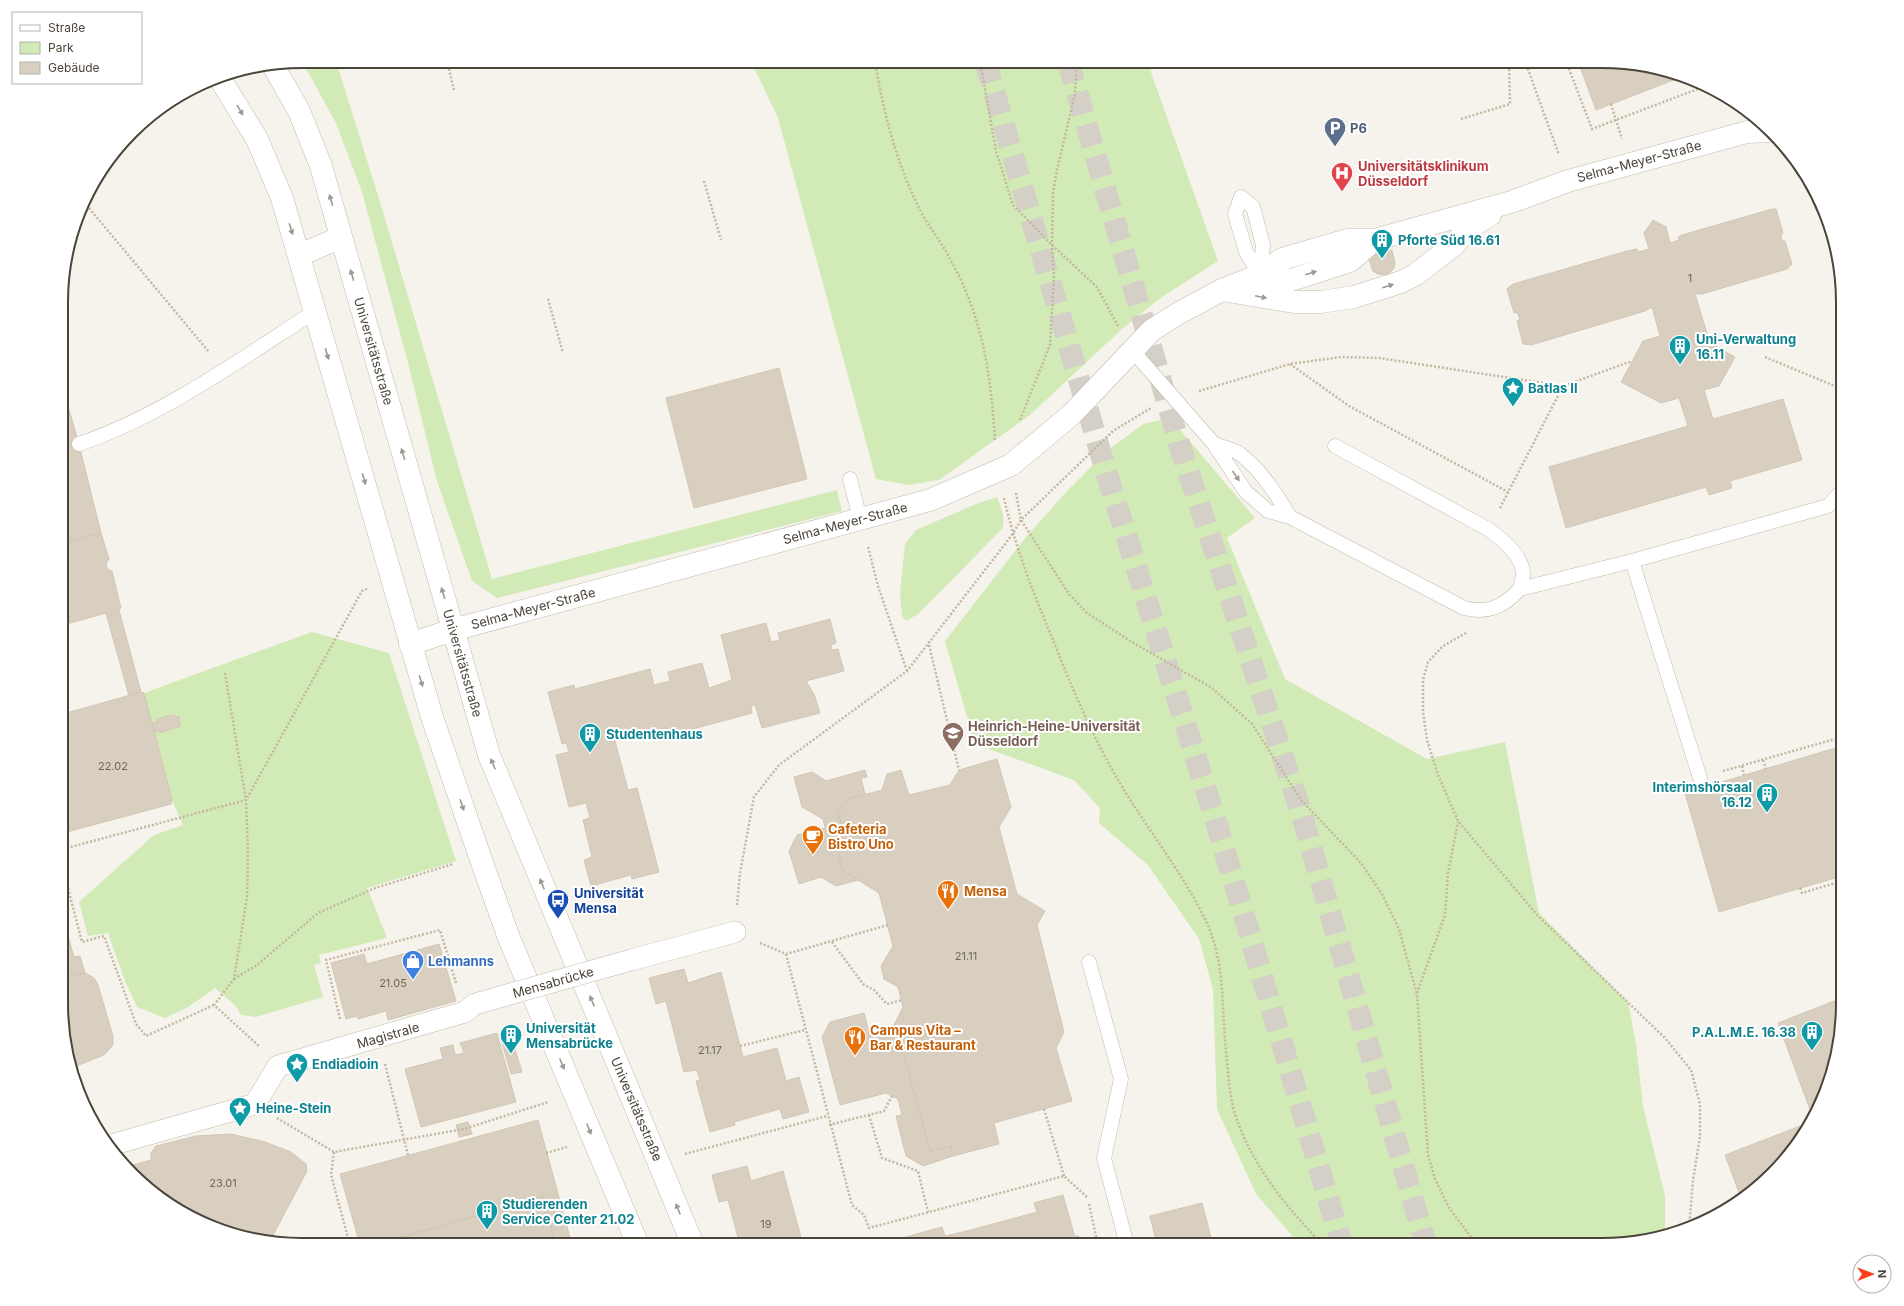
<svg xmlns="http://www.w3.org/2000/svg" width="1904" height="1306" font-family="Inter,sans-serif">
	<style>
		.green { fill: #d2eab5 }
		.building { fill: #d8cfc1; stroke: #d3c7b4 }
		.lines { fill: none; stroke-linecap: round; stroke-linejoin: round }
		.motorway-tunnel { stroke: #d4d0c8; stroke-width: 22; stroke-dasharray: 22 11; stroke-linecap: butt }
		.service-casing { stroke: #c2bbae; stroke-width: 15 }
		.pedestrian-casing { stroke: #c2bbae; stroke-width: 22 }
		.minor-casing { stroke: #c2bbae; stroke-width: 23 }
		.tertiary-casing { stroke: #c2bbae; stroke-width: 23 }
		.path { stroke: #c4b79f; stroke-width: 2.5; stroke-dasharray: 2 2; stroke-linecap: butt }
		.service { stroke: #fff; stroke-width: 14 }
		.pedestrian { stroke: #fff; stroke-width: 21 }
		.minor { stroke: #fff; stroke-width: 22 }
		.tertiary { stroke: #fff; stroke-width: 22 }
		.pedestrian-bridge-casing { stroke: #c2bbae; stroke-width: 22; stroke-linecap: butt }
		.pedestrian-bridge { stroke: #fff; stroke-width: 21 }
		.oneway { fill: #9c9892 }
		.labels { text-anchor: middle; stroke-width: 4; stroke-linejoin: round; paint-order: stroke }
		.number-label { font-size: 11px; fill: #6e675b }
		.service-label { font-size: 13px; font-weight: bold; fill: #4e5e75; stroke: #fff; text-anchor: start }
		.street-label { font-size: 13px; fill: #4b4439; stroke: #fff }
		.health-label { font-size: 13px; font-weight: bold; fill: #be3a42; stroke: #fff; text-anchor: start }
		.culture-label { font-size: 13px; font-weight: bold; fill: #0d838f; stroke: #fff; text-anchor: start }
		.education-label { font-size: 13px; font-weight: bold; fill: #785e54; stroke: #fff; text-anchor: start }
		.food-label { font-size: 13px; font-weight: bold; fill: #c56008; stroke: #fff; text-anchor: start }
		.transit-label { font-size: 13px; font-weight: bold; fill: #164399; stroke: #fff; text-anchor: start }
		.shop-label { font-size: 13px; font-weight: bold; fill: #366cbe; stroke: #fff; text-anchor: start }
		.rim { fill: none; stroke: #4b4439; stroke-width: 2 }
	</style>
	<rect width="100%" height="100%" fill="#f6f3ec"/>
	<path class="green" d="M302,61H336L380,202L492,579L837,490L842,511L497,598L472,581L437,481L408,363L362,192L336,123Z
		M751,61H1147L1218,261L1162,297L1123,328L1030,415L939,480L908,485L876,479L778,118Z
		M1170,418L1255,518L1227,538L1285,679L1427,759L1505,742L1539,913L1628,1002L1636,1044L1643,1106L1665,1196V1236L1602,1245H1300L1256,1194L1217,1109L1213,989L1199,939L1148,865L1099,823L1100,808L1074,780L975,744L945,641L1026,537L1066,492L1107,451L1143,424Z
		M997,497C1001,508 1006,517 1002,529L918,614L906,621L902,616L900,593L905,544L916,530L976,504Z
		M312,632L389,653L456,861L367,888L387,938L319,955L321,963L314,965L323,997L256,1017L241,1015L236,1006L215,988L188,1007L165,1018L137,1007L125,981L108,933L88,936L79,902L154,835L183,825L172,800L154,732L160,731L161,732L180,726V720L176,715L157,719V722L152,723L144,693Z"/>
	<path class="building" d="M1578,61L1618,62L1684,76L1596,110Z
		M1772,209H1776L1783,233L1781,234L1782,241H1785L1792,264L1787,269L1702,294H1695L1710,343L1735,357L1719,386L1704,390L1713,419L1783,399L1802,460L1730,481L1732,488L1709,495L1706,487L1566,528L1549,467L1688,426L1679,398L1661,403L1621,382L1643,341L1660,336L1652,307L1645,311L1531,345L1523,344L1517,321L1520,320L1517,312L1514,313L1507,289L1513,284L1627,251L1637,249L1638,252L1649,249L1644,233L1653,220L1666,227L1670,243L1679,240L1678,237L1682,235Z
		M1392,250L1395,263L1394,268L1388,275L1378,274L1373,271L1368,257Z
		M779,368L807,479L694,508L666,398Z
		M63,389L79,444L101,533L63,543Z
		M101,533L109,559L106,564L108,570L112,571L121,608L119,610L141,692L129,696L106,613L63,625V543Z
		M830,619L836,643L831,645L832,650L838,649L844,671L806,681L814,694L820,713L762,728L755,705L751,706L752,713L667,736L664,728L615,741L628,790L637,788L659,872L632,879L631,875L591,886L584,860L592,857L583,820L590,818L586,803L569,807L556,755L569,752L566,743L562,744L548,692L574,685L575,689L650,669L654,685L670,681L668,672L702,663L709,688L732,680L721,635L766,623L771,642L780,640L778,633Z
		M141,692L144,693L152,723L172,800L171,804L63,833V714Z
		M171,715L179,717L180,726L160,733V731L154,732L152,723L157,722V719Z
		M1842,746V876L1719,912L1685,793Z
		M997,759L1011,807L999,827L1017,894L1045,911L1037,925L1064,1032L1056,1048L1072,1101L994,1123L999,1144L953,1156L951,1146L930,1151L895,1023L903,1007L898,987L884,979L881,966L893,946L879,893L842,870L835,837L842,825L838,814L848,799L882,790L887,774L901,770L909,795L950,785L959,770Z
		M865,770L867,777L861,778L865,794L848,799L838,814L842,825L835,837L842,870L858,880L836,886L821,877L799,884L789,851L797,835L825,828L823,819L802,807L794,777L812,772L826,781Z
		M63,918L74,957L80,956L85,973L63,977Z
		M439,944L456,1001L388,1020L386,1011L358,1019L357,1016L346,1019L331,963L364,954L367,964Z
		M684,969L688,983L721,972L743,1057L777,1048L786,1081L799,1077L809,1112L783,1119L780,1109L734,1122L735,1125L710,1132L696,1081L700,1080L697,1070L684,1072L666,1001L656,1004L649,978Z
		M85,973L94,978L98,985L113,1036V1045L104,1055L74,1067L63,1035V977Z
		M1842,998V1020L1830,1082L1812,1115L1778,1023Z
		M864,1013L870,1035L891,1030L895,1023L930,1151L951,1146L953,1156L923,1166L906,1156L896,1116L902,1115L898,1099L886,1093L840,1105L822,1037L830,1022Z
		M497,1033L516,1102L421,1127L405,1069L443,1059L440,1048L453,1045L455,1055L464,1053L460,1043Z
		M511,1036L522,1072L511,1074L501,1039Z
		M538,1120L572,1245H556L543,1197L376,1245H360L340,1174Z
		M468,1122L472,1134L459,1137L456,1125Z
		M1808,1123L1793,1151L1761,1185L1741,1198L1725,1155Z
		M231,1134L265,1142L291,1152L306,1164L307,1171L270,1241L224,1232L155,1195L130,1166L151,1160V1153L156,1146L196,1136Z
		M747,1166L751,1181L783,1171L803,1245H740L728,1200L719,1202L712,1175Z
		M1063,1195L1075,1237L1078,1235L1081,1245H877L942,1227L945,1236L967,1231L1037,1212L1034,1203Z
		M543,1197L556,1245H376V1244Z
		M1202,1203L1213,1245H1157L1150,1216Z"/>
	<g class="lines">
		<path class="motorway-tunnel" d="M985,61L1105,468L1217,825L1342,1245
			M1068,61L1179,443L1301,812L1426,1245"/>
		<g class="service-casing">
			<path id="service" d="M1241,197L1253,207L1263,245L1260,275L1246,252L1235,214Z
				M1132,350L1214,444L1246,492L1268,511L1290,517L1464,608C1488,614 1503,607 1520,589L1632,561L1828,506L1842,491
				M79,444C162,416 241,359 314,312
				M1214,444C1222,447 1234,449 1240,454C1261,470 1277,495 1290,517
				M1335,446L1488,529C1502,539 1522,555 1523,573C1523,578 1521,584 1520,589
				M850,479L860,519
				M1632,561L1700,778
				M1089,962L1121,1079L1104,1158L1127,1245"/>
		</g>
		<g class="pedestrian-casing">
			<path id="pedestrian" d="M631,960L735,932
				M111,1145L255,1104L278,1066L465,1012L475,1004"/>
		</g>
		<g class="minor-casing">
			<path id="minor" d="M1260,275L1291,280L1350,261L1374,240
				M1222,290L1294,302H1321L1354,297L1401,282L1415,275L1454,245L1467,229L1490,215
				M410,644L453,630L930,500L1011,465L1071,415L1152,330L1179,313L1222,290L1260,275L1282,259L1347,240H1374L1511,202L1568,181L1747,132L1770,131"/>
		</g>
		<g class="tertiary-casing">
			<path id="tertiary" d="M274,67L299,111L321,166L489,755L693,1245
				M219,77L257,139L282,198L432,717L480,857L509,938L638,1245
				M300,255L341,237"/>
		</g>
		<path class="path" d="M447,61L454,90
			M875,61C883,111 896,161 918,206C927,225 942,242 951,261C958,273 964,286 969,299C987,346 992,392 995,442
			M980,61L996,151L1013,205L1052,245L1097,287L1118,326
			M1525,61L1559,155
			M1566,61L1592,129L1703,87
			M1611,104L1622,139
			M1461,119L1510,104L1509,61
			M704,181L721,240
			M84,202L209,352
			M548,299L563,353
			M1765,357L1842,389
			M1290,364L1349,406L1508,492
			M1199,391L1290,364L1341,357L1379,358L1563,386L1632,361
			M1020,420L1050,345L1054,276L1052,245L1053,193L1057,170L1075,94L1077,61
			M1016,493L1021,520L1069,594L1087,613L1132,642L1212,688L1252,724L1301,800L1361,863L1382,894L1399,929L1417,994L1428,1155L1435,1179L1449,1208L1477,1245
			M1004,498C1015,546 1032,590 1051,635C1071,686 1093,738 1121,785C1148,830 1182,872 1205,919C1224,958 1222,999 1225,1041C1227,1061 1229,1092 1234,1111C1250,1163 1286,1207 1323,1245
			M1500,508L1563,386
			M868,547L878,586L907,671
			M1466,633L1443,646L1428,662L1423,680V712L1427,740L1438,775L1458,821L1538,916L1665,1038L1691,1070L1700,1104V1137L1693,1180L1689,1228
			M929,645L959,770
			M225,673L246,800L248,853L247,897L234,979L214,1005L260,1047
			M1763,760L1766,769
			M1742,766L1744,775
			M1723,771L1842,737
			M63,849L246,800L362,591L367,589
			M63,869L82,942L104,936L136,1024L146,1036L214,1005
			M1800,888L1802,893L1842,881
			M737,905L740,873L754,797L779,765L907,671L1012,535L1021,520L1113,431L1151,408
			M832,942L863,984L874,990L887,1004L902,1000
			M760,943L786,954L888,925
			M786,954L852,1205L864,1215L869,1228L1064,1176L1088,1198
			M234,979L257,965L318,913L375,888L453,864
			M1417,993L1445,915L1448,873L1458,822
			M340,1019L326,960L440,930L456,983
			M740,1046L805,1030
			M385,1064L408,1155
			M1044,1109L1064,1176
			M869,1115L882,1158L918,1171L928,1212
			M277,1118L334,1152L464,1129L548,1102
			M829,1125L884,1111L892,1096
			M334,1152L331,1175L350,1245
			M546,1153L567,1147
			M685,1154L827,1116
			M1089,1204L1098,1245"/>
		<use href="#service" class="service"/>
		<use href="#pedestrian" class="pedestrian"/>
		<use href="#minor" class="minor"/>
		<use href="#tertiary" class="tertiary"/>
		<g class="pedestrian-bridge-casing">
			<path id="pedestrian-bridge" d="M475,1004L631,960"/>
		</g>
		<use href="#pedestrian-bridge" class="pedestrian-bridge"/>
	</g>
	<defs><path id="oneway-solid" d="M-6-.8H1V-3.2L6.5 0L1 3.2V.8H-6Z"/></defs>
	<g class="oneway">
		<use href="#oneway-solid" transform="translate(240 110) rotate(60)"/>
		<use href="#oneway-solid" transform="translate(331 200) rotate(-106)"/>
		<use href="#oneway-solid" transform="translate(291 229) rotate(73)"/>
		<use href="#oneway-solid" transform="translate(1311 273) rotate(-17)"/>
		<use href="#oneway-solid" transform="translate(352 275) rotate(-106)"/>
		<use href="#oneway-solid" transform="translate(1388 286) rotate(-18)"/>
		<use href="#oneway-solid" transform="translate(1261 297) rotate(12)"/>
		<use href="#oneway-solid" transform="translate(327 354) rotate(74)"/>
		<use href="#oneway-solid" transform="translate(403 454) rotate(-106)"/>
		<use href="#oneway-solid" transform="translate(1236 476) rotate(56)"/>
		<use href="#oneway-solid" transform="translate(364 479) rotate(74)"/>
		<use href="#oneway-solid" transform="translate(443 593) rotate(-106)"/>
		<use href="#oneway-solid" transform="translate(421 681) rotate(73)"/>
		<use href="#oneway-solid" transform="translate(493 764) rotate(-112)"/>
		<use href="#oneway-solid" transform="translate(462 805) rotate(71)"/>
		<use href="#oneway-solid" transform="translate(542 884) rotate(-113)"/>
		<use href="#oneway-solid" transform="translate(592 1001) rotate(-113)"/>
		<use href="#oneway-solid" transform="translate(562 1064) rotate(67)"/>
		<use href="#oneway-solid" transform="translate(589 1129) rotate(68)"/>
		<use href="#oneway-solid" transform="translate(678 1209) rotate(-112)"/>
	</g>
	<defs>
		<g id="parking-pin" transform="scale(1.15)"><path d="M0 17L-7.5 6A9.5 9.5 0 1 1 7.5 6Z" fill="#5c6f8a" stroke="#fff"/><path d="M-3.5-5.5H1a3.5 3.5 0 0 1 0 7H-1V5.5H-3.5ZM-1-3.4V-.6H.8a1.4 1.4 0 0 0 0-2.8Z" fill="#fff"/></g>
		<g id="hospital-pin" transform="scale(1.15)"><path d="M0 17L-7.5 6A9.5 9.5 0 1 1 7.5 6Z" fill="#e0444e" stroke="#fff"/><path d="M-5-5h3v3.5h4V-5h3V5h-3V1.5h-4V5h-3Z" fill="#fff"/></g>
		<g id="building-pin" transform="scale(1.15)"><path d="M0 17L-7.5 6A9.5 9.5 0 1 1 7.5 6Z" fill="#0f9aa8" stroke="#fff"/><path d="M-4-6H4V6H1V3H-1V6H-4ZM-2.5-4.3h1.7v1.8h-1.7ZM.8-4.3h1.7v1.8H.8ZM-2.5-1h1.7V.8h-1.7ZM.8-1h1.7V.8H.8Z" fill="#fff"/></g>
		<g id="sight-pin" transform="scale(1.15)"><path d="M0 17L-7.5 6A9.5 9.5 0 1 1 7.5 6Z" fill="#0f9aa8" stroke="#fff"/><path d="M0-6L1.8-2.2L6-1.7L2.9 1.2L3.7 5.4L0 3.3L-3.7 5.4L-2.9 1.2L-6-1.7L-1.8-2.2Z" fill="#fff"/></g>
		<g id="university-pin" transform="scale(1.15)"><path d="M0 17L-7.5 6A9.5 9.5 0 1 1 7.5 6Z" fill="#8d6e63" stroke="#fff"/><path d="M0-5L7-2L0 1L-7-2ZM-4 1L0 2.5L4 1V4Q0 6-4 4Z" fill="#fff"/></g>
		<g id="cafe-pin" transform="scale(1.15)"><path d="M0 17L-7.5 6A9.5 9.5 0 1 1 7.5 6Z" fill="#e8710a" stroke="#fff"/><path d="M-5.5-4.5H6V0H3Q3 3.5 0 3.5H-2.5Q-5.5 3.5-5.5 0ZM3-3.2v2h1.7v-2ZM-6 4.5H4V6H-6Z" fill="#fff"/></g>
		<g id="restaurant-pin" transform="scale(1.15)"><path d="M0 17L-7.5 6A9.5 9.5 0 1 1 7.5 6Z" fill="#e8710a" stroke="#fff"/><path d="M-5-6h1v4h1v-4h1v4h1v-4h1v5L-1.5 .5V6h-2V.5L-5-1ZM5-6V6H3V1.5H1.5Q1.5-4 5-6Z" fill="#fff"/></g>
		<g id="bus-pin" transform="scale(1.15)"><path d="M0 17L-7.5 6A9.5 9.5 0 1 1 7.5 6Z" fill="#1a4fb4" stroke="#fff"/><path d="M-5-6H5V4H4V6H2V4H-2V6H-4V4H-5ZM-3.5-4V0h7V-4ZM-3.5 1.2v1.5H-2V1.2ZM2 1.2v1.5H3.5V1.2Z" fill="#fff"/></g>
		<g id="shop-pin" transform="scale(1.15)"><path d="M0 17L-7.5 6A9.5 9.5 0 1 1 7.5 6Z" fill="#3f7fe0" stroke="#fff"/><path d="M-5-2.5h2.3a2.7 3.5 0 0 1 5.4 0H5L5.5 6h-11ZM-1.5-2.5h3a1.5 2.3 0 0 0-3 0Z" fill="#fff"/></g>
	</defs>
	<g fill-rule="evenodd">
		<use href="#parking-pin" x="1335" y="128"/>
		<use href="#hospital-pin" x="1342" y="173"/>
		<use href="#building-pin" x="1382" y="240"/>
		<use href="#building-pin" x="1680" y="346"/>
		<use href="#sight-pin" x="1513" y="388"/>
		<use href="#university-pin" x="953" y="733"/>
		<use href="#building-pin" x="590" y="734"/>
		<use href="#building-pin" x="1767" y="794"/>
		<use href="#cafe-pin" x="813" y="836"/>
		<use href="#restaurant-pin" x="948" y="891"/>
		<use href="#bus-pin" x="558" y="900"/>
		<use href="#shop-pin" x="413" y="961"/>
		<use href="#building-pin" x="1812" y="1032"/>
		<use href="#building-pin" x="511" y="1035"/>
		<use href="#restaurant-pin" x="855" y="1037"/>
		<use href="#sight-pin" x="297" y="1064"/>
		<use href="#sight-pin" x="240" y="1108"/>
		<use href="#building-pin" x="487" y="1211"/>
	</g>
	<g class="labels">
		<g class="number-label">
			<text x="1690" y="282">1</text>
			<text x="113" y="770">22.02</text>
			<text x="966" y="960">21.11</text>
			<text x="393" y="987">21.05</text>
			<text x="710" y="1054">21.17</text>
			<text x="223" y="1187">23.01</text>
			<text x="766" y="1228">19</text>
		</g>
		<g class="service-label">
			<text x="1350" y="133">P6</text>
		</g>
		<g class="street-label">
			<text transform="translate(1639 161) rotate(-15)" y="5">Selma-Meyer-Straße</text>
			<text transform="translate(374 351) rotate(74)" y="5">Universitätsstraße</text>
			<text transform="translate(845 523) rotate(-15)" y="5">Selma-Meyer-Straße</text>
			<text transform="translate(533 608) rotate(-15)" y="5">Selma-Meyer-Straße</text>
			<text transform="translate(463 663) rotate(74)" y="5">Universitätsstraße</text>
			<text transform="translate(553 982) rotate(-16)" y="5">Mensabrücke</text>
			<text transform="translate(388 1035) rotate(-16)" y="5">Magistrale</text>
			<text transform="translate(637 1109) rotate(67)" y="5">Universitätsstraße</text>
		</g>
		<g class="health-label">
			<text x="1358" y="171">Universitätsklinikum<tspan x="1358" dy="15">Düsseldorf</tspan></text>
		</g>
		<g class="culture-label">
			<text x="1398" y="245">Pforte Süd 16.61</text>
			<text x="1696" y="344">Uni-Verwaltung<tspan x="1696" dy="15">16.11</tspan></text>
			<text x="1528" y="393">Batlas II</text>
			<text x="606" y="739">Studentenhaus</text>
			<text x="1752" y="792" text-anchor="end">Interimshörsaal<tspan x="1752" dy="15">16.12</tspan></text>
			<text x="526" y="1033">Universität<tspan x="526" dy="15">Mensabrücke</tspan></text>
			<text x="1796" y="1037" text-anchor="end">P.A.L.M.E. 16.38</text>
			<text x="312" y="1069">Endiadioin</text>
			<text x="256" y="1113">Heine-Stein</text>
			<text x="502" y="1209">Studierenden<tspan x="502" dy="15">Service Center 21.02</tspan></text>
		</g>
		<g class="education-label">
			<text x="968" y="731">Heinrich-Heine-Universität<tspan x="968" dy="15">Düsseldorf</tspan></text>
		</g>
		<g class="food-label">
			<text x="828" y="834">Cafeteria<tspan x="828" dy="15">Bistro Uno</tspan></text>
			<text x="964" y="896">Mensa</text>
			<text x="870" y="1035">Campus Vita –<tspan x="870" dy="15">Bar &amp; Restaurant</tspan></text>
		</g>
		<g class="transit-label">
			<text x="574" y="898">Universität<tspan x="574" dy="15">Mensa</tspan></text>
		</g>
		<g class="shop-label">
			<text x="428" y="966">Lehmanns</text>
		</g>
	</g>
	<path d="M0 0H1904V1306H0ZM302 68H1602A234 234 0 0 1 1836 302V1004A234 234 0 0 1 1602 1238H302A234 234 0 0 1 68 1004V302A234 234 0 0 1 302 68Z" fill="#fff" fill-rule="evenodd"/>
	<path class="rim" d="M302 68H1602A234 234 0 0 1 1836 302V1004A234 234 0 0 1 1602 1238H302A234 234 0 0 1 68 1004V302A234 234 0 0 1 302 68Z"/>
	<rect x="12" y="12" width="130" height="72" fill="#ffffff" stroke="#b7b4b0"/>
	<rect x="20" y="25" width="20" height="6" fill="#ffffff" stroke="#b7b4b0"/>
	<text x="48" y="32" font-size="12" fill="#4b4439">Straße</text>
	<rect x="20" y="42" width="20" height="12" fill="#d2eab5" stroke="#b7b4b0"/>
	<text x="48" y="52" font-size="12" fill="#4b4439">Park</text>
	<rect x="20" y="62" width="20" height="12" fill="#d8cfc1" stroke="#b7b4b0"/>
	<text x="48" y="72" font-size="12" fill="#4b4439">Gebäude</text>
	<g transform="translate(1872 1274) rotate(89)"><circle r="19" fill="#ffffff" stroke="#b7b4b0"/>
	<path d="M0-3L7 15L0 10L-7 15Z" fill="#fc3f1d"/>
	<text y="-6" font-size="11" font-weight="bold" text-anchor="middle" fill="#4b4439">N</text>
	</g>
</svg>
